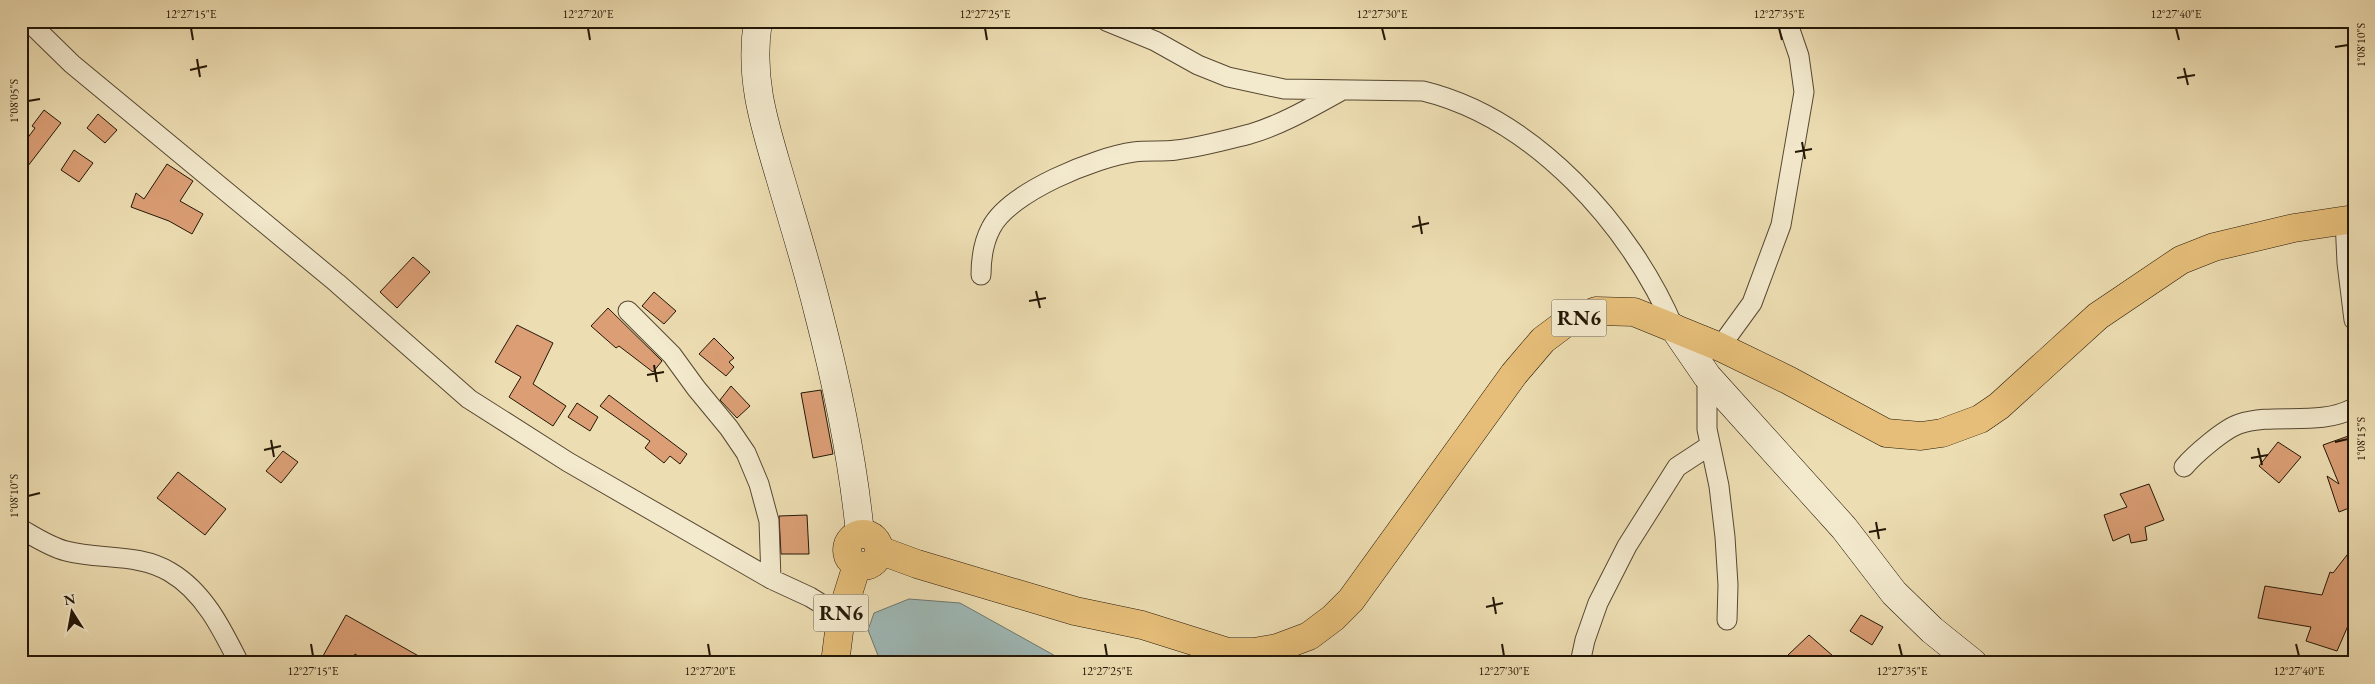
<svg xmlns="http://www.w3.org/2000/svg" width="2375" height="684" font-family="'EB Garamond',serif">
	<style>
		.water { fill: #9eb9b7; stroke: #6d7870 }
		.building { fill: #db9e75; stroke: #241706 }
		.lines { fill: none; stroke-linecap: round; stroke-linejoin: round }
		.street-casing { stroke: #564831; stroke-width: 21 }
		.secondary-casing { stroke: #241706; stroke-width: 29 }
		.highway-casing { stroke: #241706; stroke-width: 29 }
		.street { stroke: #f3e9cd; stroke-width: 19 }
		.secondary { stroke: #f3e9cd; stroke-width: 28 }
		.highway { stroke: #e6be79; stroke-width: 28 }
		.ticks { fill: none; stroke: #241706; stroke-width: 2 }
		.labels { text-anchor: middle; stroke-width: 4; stroke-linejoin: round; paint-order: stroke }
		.shield { fill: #f3e9cd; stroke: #625642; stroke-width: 1 }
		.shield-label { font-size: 21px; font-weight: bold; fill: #241706 }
		.neatline { fill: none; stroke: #241706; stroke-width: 2 }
		.ticks-label { font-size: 12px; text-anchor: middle; fill: #241706 }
	</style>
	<rect width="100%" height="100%" fill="#edddb2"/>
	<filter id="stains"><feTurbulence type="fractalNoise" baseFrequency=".004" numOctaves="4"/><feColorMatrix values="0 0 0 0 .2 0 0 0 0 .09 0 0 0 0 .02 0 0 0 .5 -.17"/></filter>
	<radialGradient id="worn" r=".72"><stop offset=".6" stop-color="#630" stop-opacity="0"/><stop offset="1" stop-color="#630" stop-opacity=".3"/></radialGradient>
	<path class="water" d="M909,599L960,603L1068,663H881L868,630L874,613Z"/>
	<path class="building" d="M44,110L61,123L21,175V147L35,128L32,126Z
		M98,114L117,130L105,143L87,128Z
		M74,150L93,163L79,182L61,170Z
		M167,164L193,181L180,201L203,214L192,234L169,221L131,207L136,193L144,199Z
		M413,257L430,272L397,308L380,292Z
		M654,292L676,311L664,324L642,306Z
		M608,308L662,361L653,372L619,346L616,348L591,326Z
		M517,325L553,343L533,384L566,406L553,426L509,397L521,377L495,362Z
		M714,338L734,358L729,362L734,367L726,376L699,354Z
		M731,386L750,406L737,418L720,400Z
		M821,390L833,454L813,458L801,393Z
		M609,395L687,454L680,464L670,456L664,463L645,448L650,441L600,406Z
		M577,403L598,417L590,431L568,417Z
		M2354,434V519L2349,508L2339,512L2327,476L2339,484L2323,445Z
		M2278,442L2301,457L2279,483L2259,466Z
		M283,451L298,462L281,483L266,471Z
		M178,472L226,509L205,535L157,498Z
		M2149,484L2164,520L2145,527L2147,540L2131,543L2129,534L2113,541L2104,515L2127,507L2120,494Z
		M807,515L809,554H781L779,516Z
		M2354,546V612L2337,651L2306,641L2311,627L2258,618L2265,586L2322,595L2330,572L2333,573Z
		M346,615L431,663H370L355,654L350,663H319Z
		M1861,615L1883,627L1872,645L1850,631Z
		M1809,635L1841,663H1796L1787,656Z"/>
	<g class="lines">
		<g class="street-casing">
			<path id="street" d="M28,21L72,64L337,283L469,399L568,462L771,579L810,597L841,616
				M1106,21L1155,41L1198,65L1228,77L1284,89L1423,91C1534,118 1631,226 1674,328
				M2345,219L2347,263L2354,320
				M981,275C981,258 983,243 991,228C1009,192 1096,157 1134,152C1148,150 1162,152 1176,150C1201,147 1226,140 1250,134C1281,125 1310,108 1339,92
				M628,311L672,355L696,388L729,428L746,453L759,484L769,521L771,579
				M1720,347L1752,303L1781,225L1804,92L1799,56L1787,21
				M1707,376V429L1719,486L1725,537L1728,585L1727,620
				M2184,467C2194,455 2224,429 2239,424C2276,412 2318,427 2354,408
				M21,529C35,537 50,547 66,551C100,560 139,553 170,572C204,592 222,629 239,663
				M1580,663L1585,640L1598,603L1627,546L1677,467L1709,446"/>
		</g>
		<g class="secondary-casing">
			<path id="secondary" d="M758,21C749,78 764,123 780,177C793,222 807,266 818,311C837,384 853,460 860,534
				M1674,328L1707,376L1844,528L1894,593L1932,630L1973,663"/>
		</g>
		<g class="highway-casing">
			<path id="highway" d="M847 550a16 16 0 1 1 32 0a16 16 0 1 1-32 0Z
				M879,550L917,564L1075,611L1142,625L1228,652H1254L1277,648L1309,636L1333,618L1351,600L1514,374L1543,340L1567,322L1596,311L1634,312L1720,347L1788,380L1886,433L1921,436L1942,433L1980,419L1999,406L2098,316L2181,260L2214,247L2294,228L2354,219
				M835,663L841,616L857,565"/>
		</g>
		<use href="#street" class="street"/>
		<use href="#secondary" class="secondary"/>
		<use href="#highway" class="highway"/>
	</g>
	<path class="ticks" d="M191,28L193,40M588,28L590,40M985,28L987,40M1382,28L1385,40M1779,28L1782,40M2176,28L2179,40M2335,47L2348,45M197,59L200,77M2184,68L2188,85M190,70L207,66M2177,78L2195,75M28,101L40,99M1802,142L1805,159M1795,152L1812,149M1419,216L1422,234M1412,227L1429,223M1036,291L1040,308M1029,301L1046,298M654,365L657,382M647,375L664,372M271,440L274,457M2335,442L2348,439M2258,448L2262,465M264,450L281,446M2251,458L2268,455M28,496L40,493M1876,522L1879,539M1869,532L1886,529M1493,597L1496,614M1486,607L1503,603M311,644L313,656M708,644L710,656M1105,644L1107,656M1502,644L1504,656M1899,644L1902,656M2296,644L2299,656"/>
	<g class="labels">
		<g class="shield">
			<rect x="1551.5" y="299.5" width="55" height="37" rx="4"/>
			<rect x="813.5" y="594.5" width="55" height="37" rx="4"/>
		</g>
		<g class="shield-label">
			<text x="1579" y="325">RN6</text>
			<text x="841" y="620">RN6</text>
		</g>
	</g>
	<rect width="2375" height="684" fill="none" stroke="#edddb2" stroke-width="55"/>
	<g transform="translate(72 612) rotate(349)" stroke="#f3e9cd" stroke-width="4" paint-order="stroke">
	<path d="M0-4L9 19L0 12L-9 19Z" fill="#241706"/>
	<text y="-8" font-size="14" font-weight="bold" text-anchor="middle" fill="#241706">N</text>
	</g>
	<rect x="28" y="28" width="2320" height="628" class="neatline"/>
	<g class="ticks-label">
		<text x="191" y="18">12°27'15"E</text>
		<text x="588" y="18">12°27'20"E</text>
		<text x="985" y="18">12°27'25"E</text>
		<text x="1382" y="18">12°27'30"E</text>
		<text x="1779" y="18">12°27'35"E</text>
		<text x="2176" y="18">12°27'40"E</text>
		<text transform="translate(2361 45) rotate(-90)" y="4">1°08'10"S</text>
		<text transform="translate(14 101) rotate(-90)" y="4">1°08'05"S</text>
		<text transform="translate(2361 439) rotate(-90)" y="4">1°08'15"S</text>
		<text transform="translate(14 496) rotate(-90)" y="4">1°08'10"S</text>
		<text x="313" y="675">12°27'15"E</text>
		<text x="710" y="675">12°27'20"E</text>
		<text x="1107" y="675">12°27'25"E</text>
		<text x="1504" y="675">12°27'30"E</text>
		<text x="1902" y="675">12°27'35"E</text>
		<text x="2299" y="675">12°27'40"E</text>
	</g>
	<rect width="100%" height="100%" filter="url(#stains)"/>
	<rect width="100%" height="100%" fill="url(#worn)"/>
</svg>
